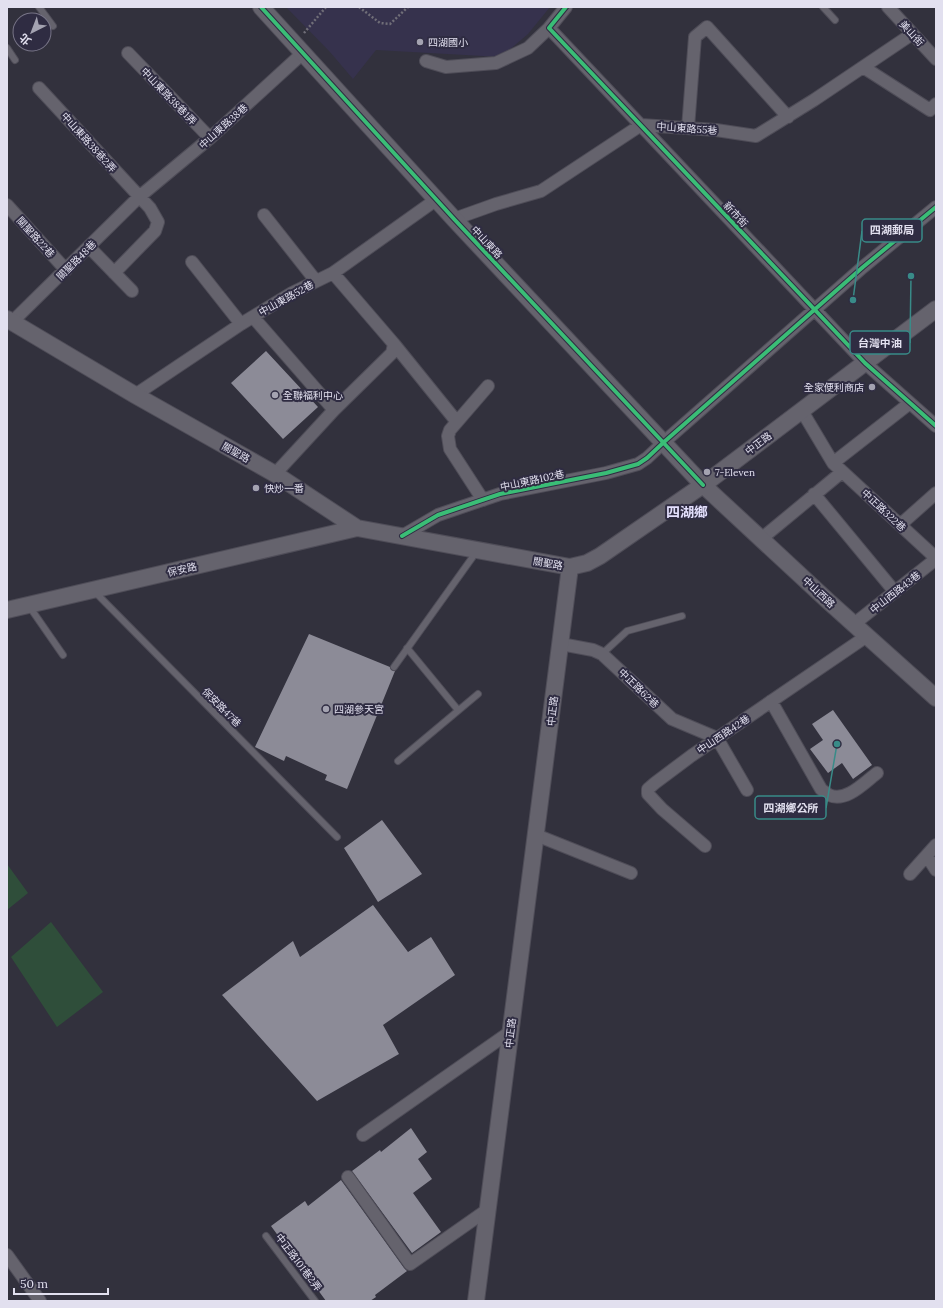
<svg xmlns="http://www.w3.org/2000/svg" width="943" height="1308" font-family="Lora,'Noto Sans TC',serif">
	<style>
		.built { fill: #36324d }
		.green { fill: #2f4e3a }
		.building { fill: #8c8b97 }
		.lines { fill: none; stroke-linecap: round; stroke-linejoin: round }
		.lane-casing { stroke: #4f4d58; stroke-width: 8 }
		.street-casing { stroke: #4f4d58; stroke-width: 14 }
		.secondary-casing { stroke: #4f4d58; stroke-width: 18 }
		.path { stroke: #706e78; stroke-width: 2.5; stroke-dasharray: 2 2; stroke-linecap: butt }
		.lane { stroke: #65636d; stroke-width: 6 }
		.street { stroke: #65636d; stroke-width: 12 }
		.secondary { stroke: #65636d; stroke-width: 16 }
		.cycleway-casing { stroke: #2f2c42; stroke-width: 6 }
		.cycleway { stroke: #3abd76; stroke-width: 4 }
		.poi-dot { fill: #a4a3b1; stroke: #2f2c42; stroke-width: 1.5 }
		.labels { text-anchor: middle; stroke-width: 4; stroke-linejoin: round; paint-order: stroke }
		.street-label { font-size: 10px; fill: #e2e0ef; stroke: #2f2c42 }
		.poi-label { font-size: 10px; fill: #e2e0ef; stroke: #2f2c42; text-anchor: start }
		.district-label { font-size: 14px; font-weight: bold; fill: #e3dffd; stroke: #2f2c42 }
		.leader { fill: none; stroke: #398b88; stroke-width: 1.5 }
		.callout-dot { fill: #398b88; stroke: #2f2c42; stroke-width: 1.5 }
		.callout { fill: #2f2c42; stroke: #398b88; stroke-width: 1.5 }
		.callout-label { font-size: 11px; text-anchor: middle; font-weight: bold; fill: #e2e0ef }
	</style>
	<rect width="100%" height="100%" fill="#32313d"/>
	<path class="built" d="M286,7H550L528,34L501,57L376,50L353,79L330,52Z"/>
	<path class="green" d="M7,864L28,893L7,910Z
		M51,922L103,992L57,1027L11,957Z"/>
	<path class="building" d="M266,351L318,407L283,439L231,383Z
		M309,634L390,667L391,670L395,671L347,789L325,780L327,775L286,756L284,761L255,747Z
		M833,710L872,765L853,779L842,763L828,773L810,749L823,740L812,724Z
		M382,820L422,874L378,902L344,848Z
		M373,905L408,952L431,937L455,975L383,1025L399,1054L317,1101L222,995L293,941L300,957Z
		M411,1128L427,1152L418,1159L432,1179L413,1193L441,1232L412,1253L352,1171L380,1150L381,1152Z
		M341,1180L404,1268L407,1271L375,1295L376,1297L370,1301H326L271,1226L305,1201L308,1206Z"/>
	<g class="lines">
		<g class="lane-casing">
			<path id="lane" d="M39,7L53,26
				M823,7L835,20
				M7,48L15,60
				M94,591L337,837
				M29,606L63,655
				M407,648L458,710
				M602,654L627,631L682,616
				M394,667L477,551
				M398,761L478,694
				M266,1236L315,1301"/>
		</g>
		<g class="street-casing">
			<path id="street" d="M566,7L549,28L865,363L936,426
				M888,7L936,59
				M128,53L210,138
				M426,61L446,67L496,63L528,48L549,28
				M863,67L930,110L936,104
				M39,88L150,208L158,222L155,231L114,273
				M688,128L695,37L707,27L788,117
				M7,205L66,270
				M264,215L316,281
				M454,219L496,204L541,191L641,125L716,130L756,136L814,100L912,34
				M89,247L132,291
				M192,262L241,324
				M253,317L334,410
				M12,322L139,197L210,138L304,52
				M394,344L457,422
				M135,395L241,324L292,293L333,273L437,199
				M910,403L833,463L936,558
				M802,411L833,463
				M275,474L334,410L392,353L394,344L333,273
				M814,494L895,592
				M483,500L450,449L448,436L450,430L488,386
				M900,525L936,493
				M402,536L438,515L500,494L606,473L638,464L647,458L664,442L863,267L936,207
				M761,539L842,472
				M854,624L936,559
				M561,644L593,650L602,654L672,719L717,738L747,790
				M771,701L821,789C823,791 826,793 829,795C846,803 865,782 877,773
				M536,835L631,873
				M705,846L662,809L648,794V789L655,783L691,756L867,636
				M927,856L936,870
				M910,874L936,845
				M363,1135L510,1032
				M348,1177L410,1264L487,1210
				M7,1255L40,1301"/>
		</g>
		<g class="secondary-casing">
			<path id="secondary" d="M261,7L454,219L703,485L828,601L936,698
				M7,319L135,395L275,474L357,528L570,567L587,563L600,556L703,485L936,309
				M7,610L357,528
				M476,1301L570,567"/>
		</g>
		<path class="path" d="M359,7L380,23L390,24L408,7
			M304,33L326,7"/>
		<use href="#lane" class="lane"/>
		<use href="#street" class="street"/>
		<use href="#secondary" class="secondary"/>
		<g class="cycleway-casing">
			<path id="cycleway" d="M261,7L454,219L703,485
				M566,7L549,28L865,363L936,426
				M402,536L438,515L500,494L606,473L638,464L647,458L664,442L863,267L936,207"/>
		</g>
		<use href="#cycleway" class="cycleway"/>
	</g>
	<g class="poi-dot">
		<circle cx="420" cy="42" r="4"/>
		<circle cx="872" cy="387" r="4"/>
		<circle cx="275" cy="395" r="4"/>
		<circle cx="707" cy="472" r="4"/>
		<circle cx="256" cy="488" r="4"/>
		<circle cx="326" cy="709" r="4"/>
	</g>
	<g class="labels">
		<g class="street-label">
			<text transform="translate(912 33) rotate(47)" y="4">美山街</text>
			<text transform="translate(169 96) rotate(46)" y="4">中山東路38巷1弄</text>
			<text transform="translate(223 126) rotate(-42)" y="4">中山東路38巷</text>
			<text transform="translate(687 128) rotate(4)" y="4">中山東路55巷</text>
			<text transform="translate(89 142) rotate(48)" y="4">中山東路38巷2弄</text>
			<text transform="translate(736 214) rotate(47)" y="4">新市街</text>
			<text transform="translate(36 237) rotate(48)" y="4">關聖路22巷</text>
			<text transform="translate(487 242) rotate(47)" y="4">中山東路</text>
			<text transform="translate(76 260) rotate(-45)" y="4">關聖路48巷</text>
			<text transform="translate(286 298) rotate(-29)" y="4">中山東路52巷</text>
			<text transform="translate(758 443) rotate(-37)" y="4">中正路</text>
			<text transform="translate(236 452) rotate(29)" y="4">關聖路</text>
			<text transform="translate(532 480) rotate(-12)" y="4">中山東路102巷</text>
			<text transform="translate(884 510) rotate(43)" y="4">中正路322巷</text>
			<text transform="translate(548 563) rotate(10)" y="4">關聖路</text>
			<text transform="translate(182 569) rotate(-13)" y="4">保安路</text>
			<text transform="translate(819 592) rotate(43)" y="4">中山西路</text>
			<text transform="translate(895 592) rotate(-38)" y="4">中山西路43巷</text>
			<text transform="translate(639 688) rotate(44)" y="4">中正路62巷</text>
			<text transform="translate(222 707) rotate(45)" y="4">保安路47巷</text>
			<text transform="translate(552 711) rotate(-83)" y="4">中正路</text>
			<text transform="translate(723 734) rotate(-34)" y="4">中山西路42巷</text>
			<text transform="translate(510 1033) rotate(-83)" y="4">中正路</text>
			<text transform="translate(299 1262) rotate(53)" y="4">中正路101巷2弄</text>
		</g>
		<g class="poi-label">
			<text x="428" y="46">四湖國小</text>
			<text x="864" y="391" text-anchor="end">全家便利商店</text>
			<text x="283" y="399">全聯福利中心</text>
			<text x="715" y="476">7-Eleven</text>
			<text x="264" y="492">快炒一番</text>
			<text x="334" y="713">四湖參天宮</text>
		</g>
		<g class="district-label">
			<text x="687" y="517">四湖鄉</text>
		</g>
	</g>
	<path class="leader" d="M853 300L862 231M911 276L910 343M837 744L826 808"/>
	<g class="callout-dot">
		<circle cx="853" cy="300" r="4"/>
		<circle cx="911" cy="276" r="4"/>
		<circle cx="837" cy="744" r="4"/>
	</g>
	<g class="callout">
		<rect x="862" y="219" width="60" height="23" rx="4"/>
		<rect x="850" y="331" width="60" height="23" rx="4"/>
		<rect x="755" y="796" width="71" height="23" rx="4"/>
	</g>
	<g class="callout-label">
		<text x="892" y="234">四湖郵局</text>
		<text x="880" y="347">台灣中油</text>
		<text x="791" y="812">四湖鄉公所</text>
	</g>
	<rect width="943" height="1308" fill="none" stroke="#e2e0ef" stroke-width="16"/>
	<g transform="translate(32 32) rotate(222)"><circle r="19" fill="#2f2c42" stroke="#777487"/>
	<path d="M0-3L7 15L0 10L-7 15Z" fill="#a4a3b1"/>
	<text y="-6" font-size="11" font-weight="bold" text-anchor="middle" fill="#e2e0ef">北</text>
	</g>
	<path d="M14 1288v6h94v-6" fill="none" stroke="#e2e0ef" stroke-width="2"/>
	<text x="20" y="1288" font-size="12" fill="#e2e0ef" stroke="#2f2c42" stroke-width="3" paint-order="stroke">50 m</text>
</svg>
